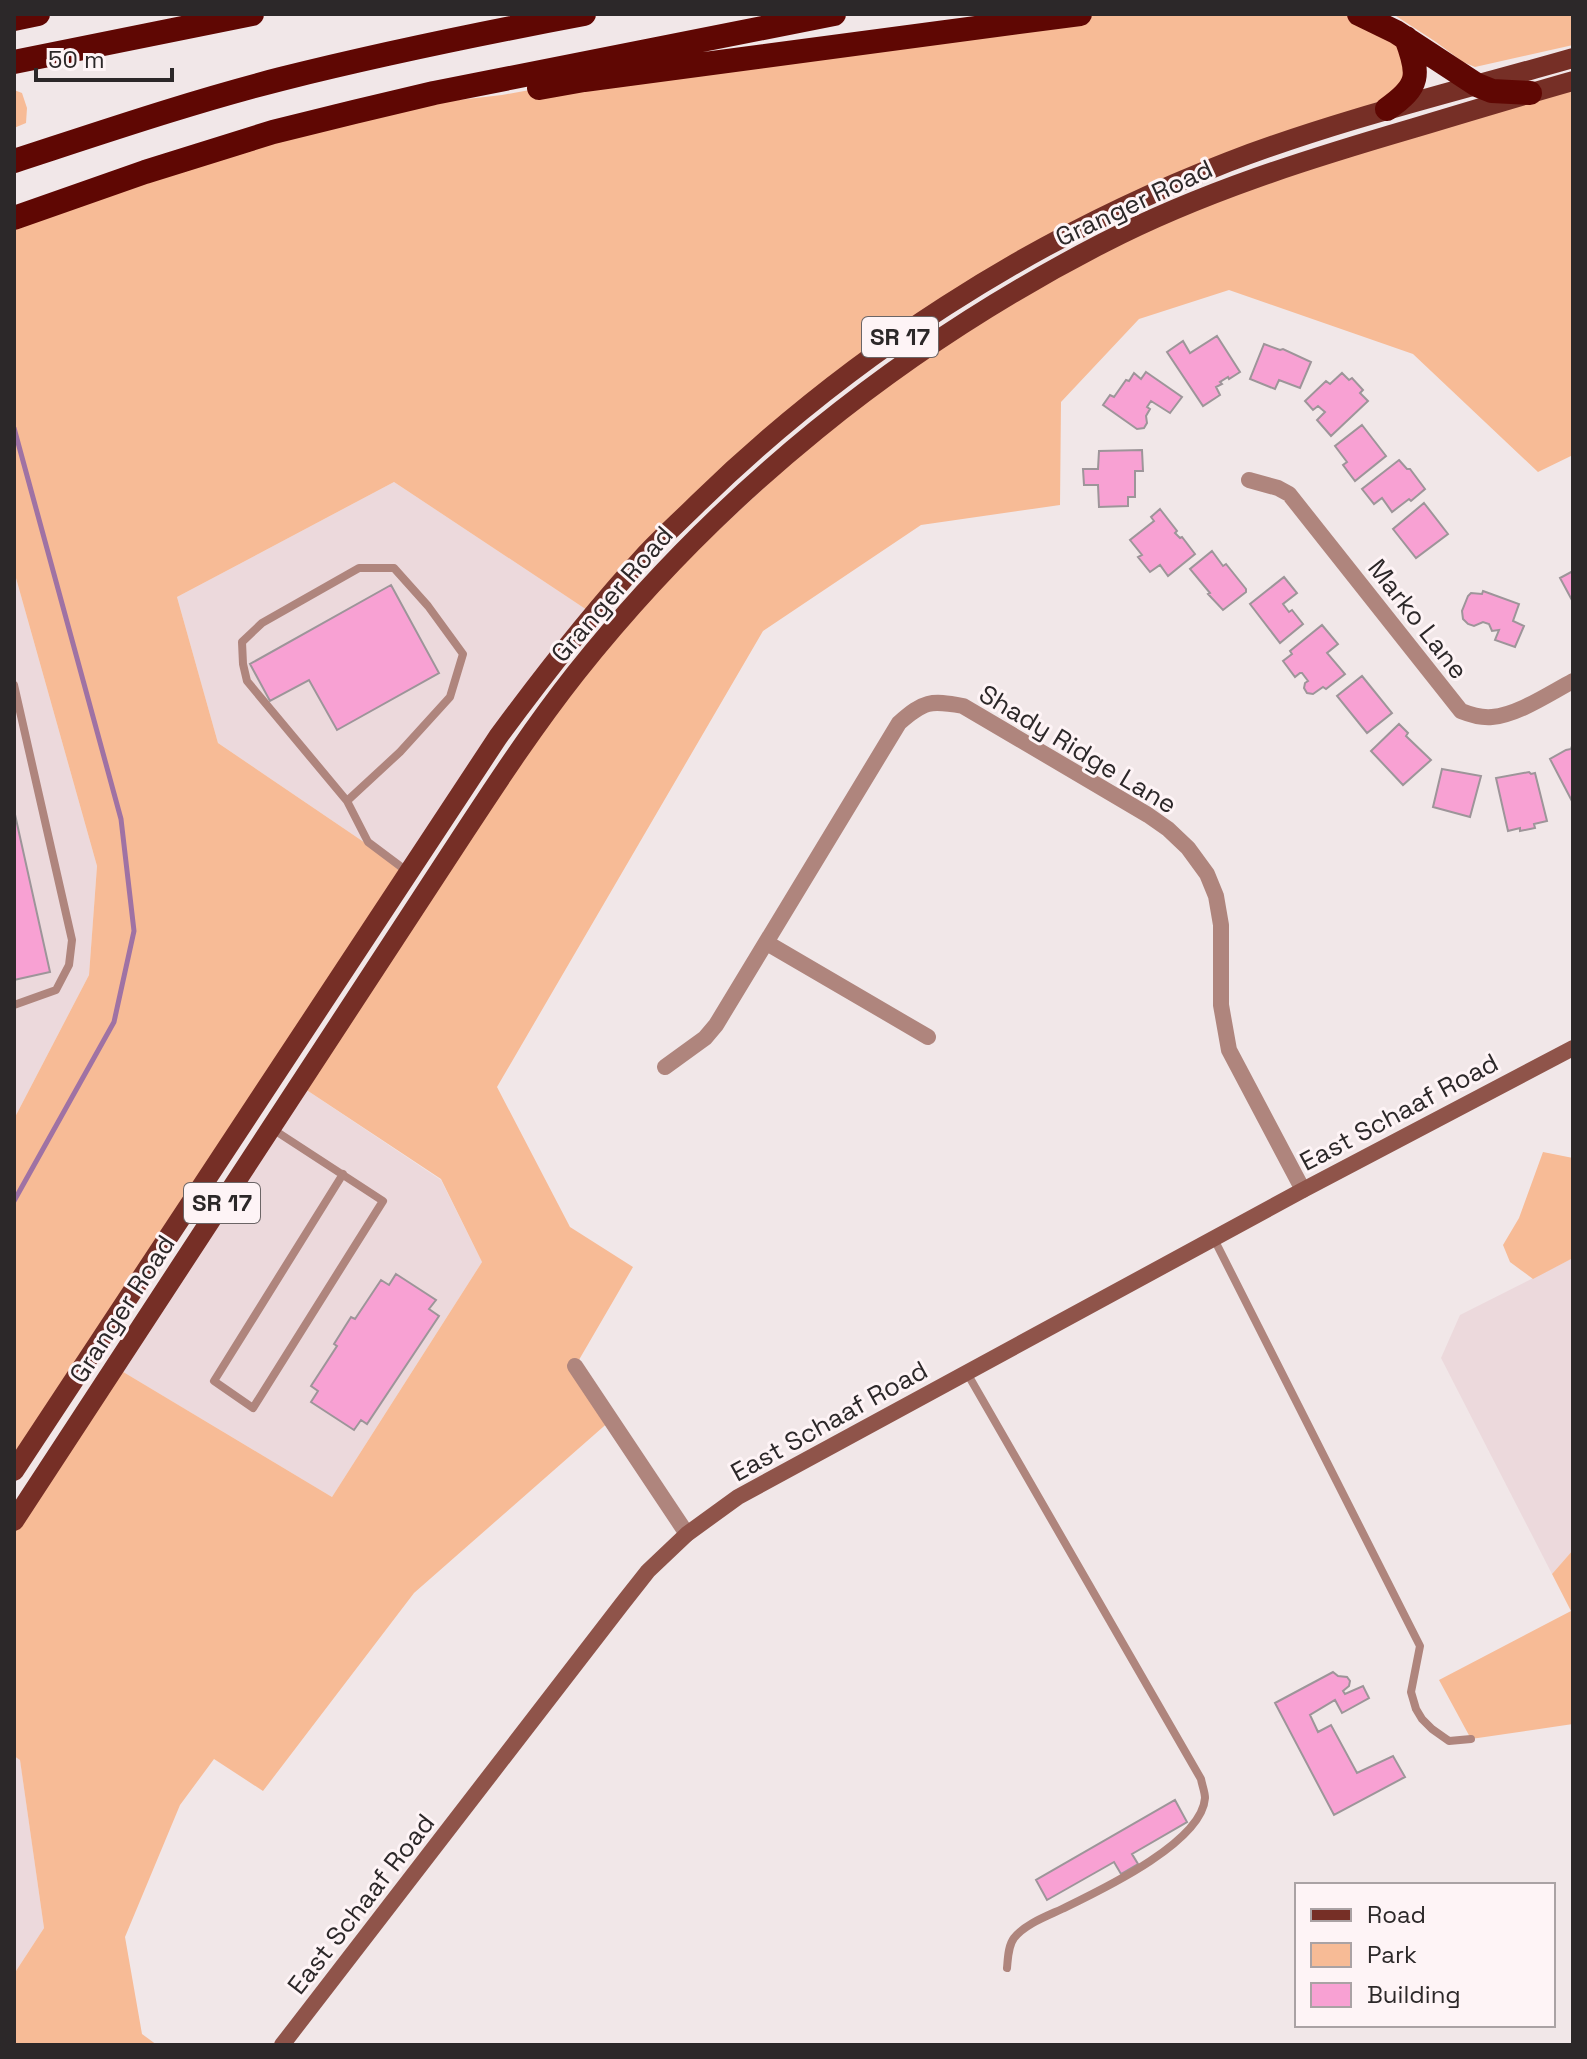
<svg xmlns="http://www.w3.org/2000/svg" width="1587" height="2059" font-family="'Space Grotesk',sans-serif">
	<style>
		.built { fill: #ecd9dc }
		.green { fill: #f7bb96 }
		.lines { fill: none; stroke-linecap: round; stroke-linejoin: round }
		.stream { stroke: #9f72a4; stroke-width: 5 }
		.building { fill: #f8a1d3; stroke: #9d9599; stroke-width: 2 }
		.lane { stroke: #af857d; stroke-width: 8 }
		.street { stroke: #af857d; stroke-width: 16 }
		.secondary { stroke: #8f544a; stroke-width: 16 }
		.primary { stroke: #762f26; stroke-width: 20 }
		.highway { stroke: #5f0703; stroke-width: 24 }
		.labels { text-anchor: middle; stroke-width: 6; stroke-linejoin: round; paint-order: stroke }
		.shield { fill: #fef4f6; stroke: #6b6566; stroke-width: 2 }
		.shield-label { font-size: 24px; font-weight: bold; fill: #2c2829 }
		.street-label { font-size: 26px; fill: #2c2829; stroke: #fef4f6 }
	</style>
	<rect width="100%" height="100%" fill="#f1e7e8"/>
	<path class="built" d="M394,482L593,614L408,872L218,743L177,597Z
		M14,571L97,866L89,975L14,1119Z
		M299,1085L441,1180L482,1262L332,1497L115,1367Z
		M1573,1258V1550L1552,1574L1441,1358L1460,1315Z
		M14,1756L20,1759L44,1928L14,1974Z"/>
	<path class="green" d="M1080,14H1359L1396,32L1411,88L1098,219L833,385L593,614L394,482L177,597L218,743L408,872L14,1471V1119L89,975L97,866L14,571V218L354,112L502,95L584,80Z
		M1393,14H1573V45L1475,67L1463,62L1436,42Z
		M1573,81V455L1538,472L1413,354L1229,290L1139,319L1061,402L1060,505L921,525L763,631L497,1087L570,1227L633,1267L576,1365L611,1420L414,1593L263,1791L214,1759L180,1805L125,1937L142,2034L157,2045H14V1974L44,1928L20,1760L14,1756V1521L115,1367L332,1497L482,1262L441,1179L299,1085L614,627L880,380L1167,213Z
		M14,90L22,93L27,108L26,123L14,128Z
		M1543,1152L1573,1158V1258L1533,1279L1510,1262L1503,1245L1519,1218Z
		M1573,1550V1724L1471,1739L1439,1680L1571,1611L1552,1574Z"/>
	<g class="lines">
		<path class="stream" d="M14,428L121,819L134,931L114,1022L14,1201"/>
	</g>
	<path class="building" d="M1217,336L1240,372L1229,379L1228,377L1220,382L1222,384L1216,387L1220,395L1203,406L1167,352L1183,341L1190,353Z
		M1264,344L1280,350L1283,349L1311,362L1300,388L1279,380L1275,389L1250,379Z
		M1146,372L1182,397L1170,413L1151,401L1147,407L1150,409L1146,416L1147,423L1144,428L1137,429L1103,405L1110,395L1114,397L1126,380L1129,381L1134,373L1141,379Z
		M1342,373L1349,380L1352,378L1363,390L1360,393L1368,401L1331,436L1317,420L1325,412L1318,406L1313,410L1305,401L1326,381L1330,384Z
		M1362,425L1386,456L1355,481L1343,465L1347,462L1335,446Z
		M1142,450L1143,471H1135V497H1128V506L1099,507L1098,485H1084L1083,469H1098L1099,451Z
		M1399,460L1407,469H1410L1425,489L1411,501L1409,499L1392,512L1382,498L1374,504L1362,489Z
		M1424,503L1448,534L1416,558L1393,529Z
		M1160,509L1177,531L1175,533L1180,538L1182,537L1195,554L1168,576L1160,565L1150,572L1138,557L1142,555L1130,540L1154,521L1151,517Z
		M1212,551L1223,566L1226,564L1246,589V592L1223,610L1208,594L1210,593L1190,569Z
		M1573,571V602L1560,578Z
		M1284,577L1297,593L1283,604L1289,612L1292,610L1303,624L1280,643L1250,604Z
		M391,585L439,673L337,730L309,680L270,701L250,664Z
		M1483,591L1519,604L1513,621L1524,626L1515,647L1495,640L1499,630L1492,631L1489,624L1483,622L1474,626L1468,624L1463,619L1462,611L1468,596L1471,593L1482,594Z
		M1322,625L1338,644L1327,653L1345,674L1326,689L1323,687L1313,694L1307,693L1304,688L1305,683L1308,681L1302,673H1300L1295,677L1283,661L1292,654L1290,651Z
		M1362,676L1392,713L1367,733L1337,696Z
		M1399,724L1408,733L1406,736L1431,760L1403,785L1371,751Z
		M1572,746H1573V803L1550,759L1566,750L1571,749Z
		M1442,769L1481,776L1470,817L1433,807Z
		M1529,772L1531,774L1535,773L1547,821L1534,824L1535,828L1520,831V828L1508,831L1496,778Z
		M14,810L50,972L14,980Z
		M396,1274L436,1300L429,1309L439,1316L367,1424L361,1420L354,1430L311,1402L318,1391L311,1386L337,1346L334,1344L351,1317L355,1319L381,1280L389,1285Z
		M1333,1672L1338,1676L1347,1677L1350,1681L1349,1686L1343,1691L1345,1694L1363,1686L1369,1698L1342,1713L1335,1700L1310,1715L1318,1732L1331,1725L1357,1773L1393,1756L1405,1777L1334,1815L1275,1703Z
		M1175,1800L1187,1822L1132,1854L1138,1864L1121,1874L1114,1862L1047,1900L1036,1880Z"/>
	<g class="lines">
		<path class="lane" d="M14,685L72,940L69,965L56,990L14,1005
			M347,801L247,681L243,664L242,642L262,623L359,568H394L428,606L463,654L450,697L400,752L347,801L368,842L408,872
			M271,1128L383,1201L253,1408L214,1381L343,1174
			M1214,1239L1420,1646L1411,1692L1416,1709L1422,1719L1432,1729L1449,1741L1471,1739
			M967,1373L1201,1779C1202,1785 1205,1792 1205,1798C1202,1843 1099,1891 1062,1909C1047,1916 1025,1924 1014,1938C1008,1946 1008,1958 1007,1968"/>
		<path class="street" d="M1249,480L1278,488L1289,494L1461,711C1471,715 1481,718 1492,717C1518,715 1550,693 1573,681
			M767,943L928,1037
			M665,1067L705,1038L716,1025L899,723C924,701 930,700 963,706L1148,815L1168,829L1188,848L1207,874L1216,896L1221,925V1005L1229,1050L1303,1190
			M575,1366L687,1534"/>
		<path class="secondary" d="M282,2045L622,1604L648,1571L687,1534L738,1497L1303,1190L1573,1048"/>
		<path class="primary" d="M14,1471L498,737C545,673 593,612 646,554C663,536 681,520 698,503C849,356 1031,238 1228,162C1340,119 1458,91 1573,58
			M14,1521C123,1355 232,1188 341,1021C381,960 421,898 462,836C498,781 535,725 576,673C719,493 899,348 1103,243C1202,192 1308,159 1414,128C1467,112 1520,96 1573,81"/>
		<path class="highway" d="M1359,14L1396,32L1477,85L1492,91L1530,93
			M14,19L38,14
			M14,62L252,14
			M539,88L584,80L1080,14
			M1387,109C1420,86 1420,75 1406,38
			M14,161C103,132 191,102 281,79C381,54 483,33 584,14
			M14,218L145,172L273,132L354,112L434,93L834,14"/>
	</g>
	<g class="labels">
		<g class="shield">
			<rect x="862" y="317" width="76" height="40" rx="6"/>
			<rect x="184" y="1183" width="76" height="40" rx="6"/>
		</g>
		<g class="shield-label">
			<text x="900" y="345">SR 17</text>
			<text x="222" y="1211">SR 17</text>
		</g>
		<g class="street-label">
			<text transform="translate(1134 203) rotate(-25)" y="9">Granger Road</text>
			<text transform="translate(612 594) rotate(-49)" y="9">Granger Road</text>
			<text transform="translate(1418 619) rotate(52)" y="9">Marko Lane</text>
			<text transform="translate(1078 749) rotate(31)" y="9">Shady Ridge Lane</text>
			<text transform="translate(1399 1112) rotate(-28)" y="9">East Schaaf Road</text>
			<text transform="translate(122 1309) rotate(-57)" y="9">Granger Road</text>
			<text transform="translate(829 1421) rotate(-29)" y="9">East Schaaf Road</text>
			<text transform="translate(361 1904) rotate(-52)" y="9">East Schaaf Road</text>
		</g>
	</g>
	<rect width="1587" height="2059" fill="none" stroke="#2c2829" stroke-width="32"/>
	<rect x="1295" y="1883" width="260" height="144" fill="#fef4f6" stroke="#aaa2a4" stroke-width="2"/>
	<rect x="1311" y="1909" width="40" height="12" fill="#762f26" stroke="#aaa2a4" stroke-width="2"/>
	<text x="1367" y="1923" font-size="24" fill="#2c2829">Road</text>
	<rect x="1311" y="1943" width="40" height="24" fill="#f7bb96" stroke="#aaa2a4" stroke-width="2"/>
	<text x="1367" y="1963" font-size="24" fill="#2c2829">Park</text>
	<rect x="1311" y="1983" width="40" height="24" fill="#f8a1d3" stroke="#aaa2a4" stroke-width="2"/>
	<text x="1367" y="2003" font-size="24" fill="#2c2829">Building</text>
	<path d="M36 68v12h136v-12" fill="none" stroke="#2c2829" stroke-width="4"/>
	<text x="48" y="68" font-size="24" fill="#2c2829" stroke="#fef4f6" stroke-width="6" paint-order="stroke">50 m</text>
</svg>
